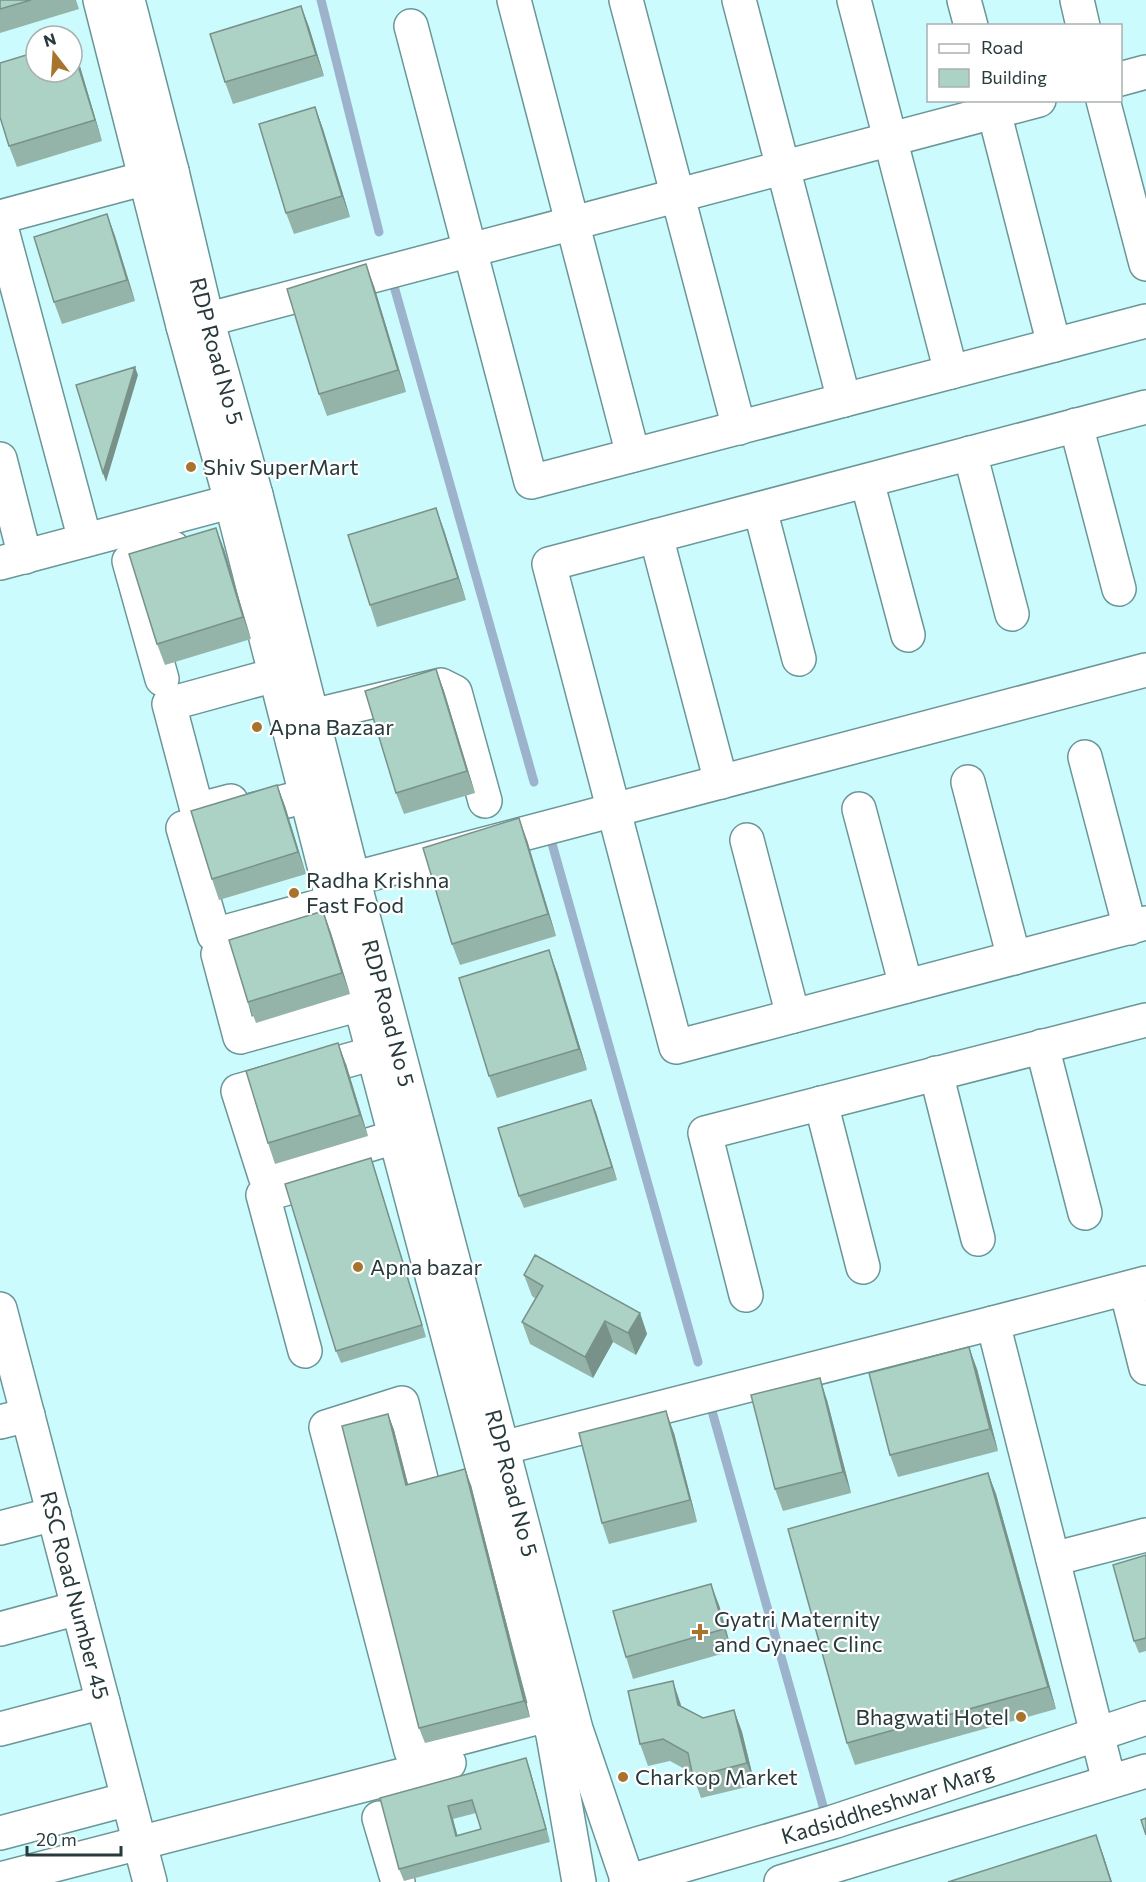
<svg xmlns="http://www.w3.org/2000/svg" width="1146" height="1882" font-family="Commissioner,sans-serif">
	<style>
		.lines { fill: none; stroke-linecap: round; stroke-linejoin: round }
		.stream { stroke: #9db3cc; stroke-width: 9 }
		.minor-casing { stroke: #6a9698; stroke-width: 36 }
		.major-casing { stroke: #6a9698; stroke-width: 36 }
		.minor { stroke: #fff; stroke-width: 33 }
		.major { stroke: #fff; stroke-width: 33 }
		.wall { fill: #94b4a9; fill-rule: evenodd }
		.shaded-wall { fill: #78928a }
		.building { fill: #acd1c5; stroke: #78928a; stroke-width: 1.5; fill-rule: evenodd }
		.poi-dot { fill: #a8732d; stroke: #fff; stroke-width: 2 }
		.labels { text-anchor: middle; stroke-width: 4.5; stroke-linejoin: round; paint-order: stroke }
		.street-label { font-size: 22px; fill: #283a3b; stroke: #fff }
		.poi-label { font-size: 22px; fill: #283a3b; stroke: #fff; text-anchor: start }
	</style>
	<rect width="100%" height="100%" fill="#ccfbfd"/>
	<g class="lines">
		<path class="stream" d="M321,0L379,232
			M392,279L534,782
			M549,833L698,1362
			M710,1404L825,1813"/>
		<g class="minor-casing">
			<g id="minor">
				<path d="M514,0L633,455"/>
				<path d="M626,0L739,428"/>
				<path d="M739,0L844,400"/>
				<path d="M854,0L951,372"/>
				<path d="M964,0L971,26"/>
				<path d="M1077,0L1083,26"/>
				<path d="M411,26L531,482L1146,321"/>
				<path d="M1120,79L1146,72"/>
				<path d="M991,100L1054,345"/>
				<path d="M1103,100L1146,264"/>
				<path d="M0,217L172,171"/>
				<path d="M0,223L85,540"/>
				<path d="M183,326L1039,100"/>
				<path d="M1146,407L549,564L676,1047L1146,923"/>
				<path d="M1076,425L1119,589"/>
				<path d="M970,453L1012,614"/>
				<path d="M0,459L25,557"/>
				<path d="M867,481L908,635"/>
				<path d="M760,509L799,659"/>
				<path d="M656,536L721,782"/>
				<path d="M0,563L256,495"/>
				<path d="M162,679L129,561L173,548"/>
				<path d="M312,716L441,685L455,692L485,801"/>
				<path d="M1085,757L1130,928"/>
				<path d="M968,782L1014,958"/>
				<path d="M306,796L183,828L214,935L334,902"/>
				<path d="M231,801L197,810L169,704L275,675"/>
				<path d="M859,809L906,986"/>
				<path d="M747,840L793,1016"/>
				<path d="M329,885L1146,670"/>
				<path d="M259,944L218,954L240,1037L361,1004"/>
				<path d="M1042,1046L1085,1213"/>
				<path d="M374,1053L238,1091L265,1176L395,1137"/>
				<path d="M936,1073L978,1239"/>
				<path d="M821,1103L863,1267"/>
				<path d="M302,1184L263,1195L305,1351"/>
				<path d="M1126,1289L1146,1368"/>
				<path d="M746,1295L705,1133L1146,1020"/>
				<path id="s1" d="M0,1309L150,1882"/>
				<path d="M0,1422L28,1415"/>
				<path d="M502,1448L993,1323"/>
				<path d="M422,1483L402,1403L326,1427L411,1751L547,1715"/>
				<path d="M0,1528L54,1514"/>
				<path d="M1053,1559L1146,1535"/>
				<path d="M0,1629L78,1608"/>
				<path d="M0,1729L103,1702"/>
				<path d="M1109,1781L993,1323L1146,1283"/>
				<path d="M379,1818L398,1882"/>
				<path d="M0,1833L128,1799"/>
				<path d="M0,1879L449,1763"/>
			</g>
		</g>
		<g class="major-casing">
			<g id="major">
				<path d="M100,0L183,326L231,501L329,885L553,1735L579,1882"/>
				<path id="s2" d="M128,0L172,171L207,319L256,495L353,878L576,1729L628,1882"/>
				<path id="s3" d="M626,1882L833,1822L1146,1718"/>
				<path d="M781,1882L1146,1771"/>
			</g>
		</g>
		<use href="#minor" class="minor"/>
		<use href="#major" class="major"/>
	</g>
	<path class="wall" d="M0,0H76L79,9L0,33Z
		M301,6L309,27L324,76L233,104L225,82Z
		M79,63L102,141L17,167L9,146Z
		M315,107L323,129L350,217L294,234L286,213Z
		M107,214L115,236L135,301L62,324L54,302Z
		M374,286L406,392L327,416L319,394Z
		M444,530L466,600L377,627L370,605Z
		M224,549L251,639L165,665L157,644Z
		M436,669L444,691L475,793L404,814L396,793Z
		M277,785L285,806L306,874L219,900L212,879Z
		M527,840L556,936L460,965L452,944Z
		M323,911L331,933L350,994L256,1023L248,1002Z
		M557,972L587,1070L497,1098L489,1076Z
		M346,1064L368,1136L275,1164L268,1143Z
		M591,1100L617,1180L524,1208L519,1196Z
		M371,1158L426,1337L341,1363L336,1351Z
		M524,1275L640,1313L647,1334L636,1355L613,1342L593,1378L530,1344L522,1322L536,1299L532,1296Z
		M977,1369L998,1451L898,1477L890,1455Z
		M827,1400L851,1493L783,1511L775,1489Z
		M388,1414L394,1430L408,1484L471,1485L530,1717L425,1743L419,1728Z
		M674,1433L697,1522L609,1544L602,1523Z
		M988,1473L996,1494L1056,1709L855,1765L847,1743Z
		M1146,1555V1651L1139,1653L1134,1641Z
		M719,1605L732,1651L633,1679L626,1657Z
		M680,1702L681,1706L703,1718L734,1710L742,1732L755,1785L701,1798L692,1773L670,1761L648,1766L640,1744Z
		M526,1758L530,1770L550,1842L404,1881L399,1869L380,1798ZM476,1813L481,1829L457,1836L453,1819Z"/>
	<path class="shaded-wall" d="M301,6L309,27L324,76L316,55Z
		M72,45L79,63L102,141L95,120Z
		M315,107L323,129L350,217L342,196Z
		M107,214L115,236L135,301L127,280Z
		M366,264L374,286L406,392L398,370Z
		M135,367L138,375L106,482L103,473Z
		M436,508L444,530L466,600L458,578Z
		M216,528L224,549L251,639L243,617Z
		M436,669L444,691L475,793L467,771Z
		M277,785L285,806L306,874L298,852Z
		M519,818L527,840L556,936L548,914Z
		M323,911L331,933L350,994L342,973Z
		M549,950L557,972L587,1070L579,1049Z
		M338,1043L346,1064L368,1136L360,1115Z
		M591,1100L596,1112L617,1180L612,1167Z
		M371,1158L375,1170L426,1337L422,1325Z
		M640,1313L647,1334L636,1355L628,1333Z
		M605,1321L613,1342L593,1378L585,1357Z
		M969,1347L977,1369L998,1451L990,1429Z
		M820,1378L827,1400L851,1493L843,1472Z
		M666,1411L674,1433L697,1522L690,1500Z
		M388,1414L394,1430L412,1500L406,1485Z
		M465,1469L471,1485L530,1717L524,1701Z
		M988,1473L996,1494L1056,1709L1048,1687Z
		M711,1584L719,1605L732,1651L724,1629Z
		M673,1681L680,1702L686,1726L678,1705Z
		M734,1710L742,1732L755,1785L747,1763Z
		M526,1758L530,1770L550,1842L546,1829Z
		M448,1806L453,1819L461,1848L456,1836Z
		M1096,1835L1104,1857L1112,1882H1111Z"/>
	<path class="building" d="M0,0H31L0,9Z
		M301,6L316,55L225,82L210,34Z
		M72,46L95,120L9,146L0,117V63L36,52V72H72Z
		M315,107L342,196L286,213L259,124Z
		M107,214L127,280L54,302L34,237Z
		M366,264L398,370L319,394L287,289Z
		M135,367L103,473L76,385Z
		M436,508L458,578L370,605L348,535Z
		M216,528L243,617L157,644L129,554Z
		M436,669L467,771L396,793L365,691Z
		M277,785L298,852L212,879L191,811Z
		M519,818L548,914L452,944L423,848Z
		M323,911L342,973L248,1002L229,940Z
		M549,950L579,1049L489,1076L459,978Z
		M338,1043L360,1115L268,1143L246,1071Z
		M591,1100L612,1167L519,1196L498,1128Z
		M371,1158L422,1325L336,1351L285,1184Z
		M535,1255L640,1313L628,1333L605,1321L585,1357L522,1322L543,1286L524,1275Z
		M969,1347L990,1429L890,1455L869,1373Z
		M820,1378L843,1472L775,1489L751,1395Z
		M666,1411L690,1500L602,1523L579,1433Z
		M388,1414L406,1485L465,1469L524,1701L419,1728L342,1426Z
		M988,1473L1048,1687L847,1743L788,1529Z
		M1146,1555V1638L1134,1641L1113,1565Z
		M711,1584L724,1629L626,1657L613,1611Z
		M673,1681L678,1705L703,1718L734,1710L747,1763L693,1777L688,1753L663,1739L640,1744L628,1691Z
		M526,1758L546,1829L399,1869L380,1798ZM472,1800L481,1829L456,1836L448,1806Z
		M1146,1818V1835L1141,1820Z
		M1096,1835L1111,1882H948Z"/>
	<g class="poi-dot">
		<circle cx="191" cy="467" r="6"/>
		<circle cx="257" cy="727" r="6"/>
		<circle cx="294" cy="893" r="6"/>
		<circle cx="358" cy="1267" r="6"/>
		<path d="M697 1623h6v6h6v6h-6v6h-6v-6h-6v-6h6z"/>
		<circle cx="1021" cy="1717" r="6"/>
		<circle cx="623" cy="1777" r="6"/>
	</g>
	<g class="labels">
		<g class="street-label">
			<text dy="8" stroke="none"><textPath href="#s2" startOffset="362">RDP Road No 5</textPath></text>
			<text dy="8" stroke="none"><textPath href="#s2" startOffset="1046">RDP Road No 5</textPath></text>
			<text dy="8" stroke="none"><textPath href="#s2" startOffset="1532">RDP Road No 5</textPath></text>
			<text dy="8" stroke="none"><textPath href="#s1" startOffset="296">RSC Road Number 45</textPath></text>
			<text dy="8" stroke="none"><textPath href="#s3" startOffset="273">Kadsiddheshwar Marg</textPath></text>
		</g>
		<g class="poi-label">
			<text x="203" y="475">Shiv SuperMart</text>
			<text x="269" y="735">Apna Bazaar</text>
			<text x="306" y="888">Radha Krishna<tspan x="306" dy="25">Fast Food</tspan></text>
			<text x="370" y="1275">Apna bazar</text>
			<text x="714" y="1627">Gyatri Maternity<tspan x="714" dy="25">and Gynaec Clinc</tspan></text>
			<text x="1009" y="1725" text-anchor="end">Bhagwati Hotel</text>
			<text x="635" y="1785">Charkop Market</text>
		</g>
	</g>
	<rect x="927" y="24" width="195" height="78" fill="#ffffff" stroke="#a9b0b1" stroke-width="1.5"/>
	<rect x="939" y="44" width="30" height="9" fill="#ffffff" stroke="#a9b0b1" stroke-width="1.5"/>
	<text x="981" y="54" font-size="18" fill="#283a3b">Road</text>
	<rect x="939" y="69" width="30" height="18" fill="#acd1c5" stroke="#a9b0b1" stroke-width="1.5"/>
	<text x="981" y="84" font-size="18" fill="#283a3b">Building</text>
	<g transform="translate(54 54) rotate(343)"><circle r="28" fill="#ffffff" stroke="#a9b0b1" stroke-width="1.5"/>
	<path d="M0-4.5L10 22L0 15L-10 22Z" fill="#a8732d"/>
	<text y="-9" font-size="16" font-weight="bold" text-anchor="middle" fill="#283a3b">N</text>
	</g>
	<path d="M27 1846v9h94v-9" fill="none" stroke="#283a3b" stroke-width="3"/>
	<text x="36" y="1846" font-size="18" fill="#283a3b" stroke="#ffffff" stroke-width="4.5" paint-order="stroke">20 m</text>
</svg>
